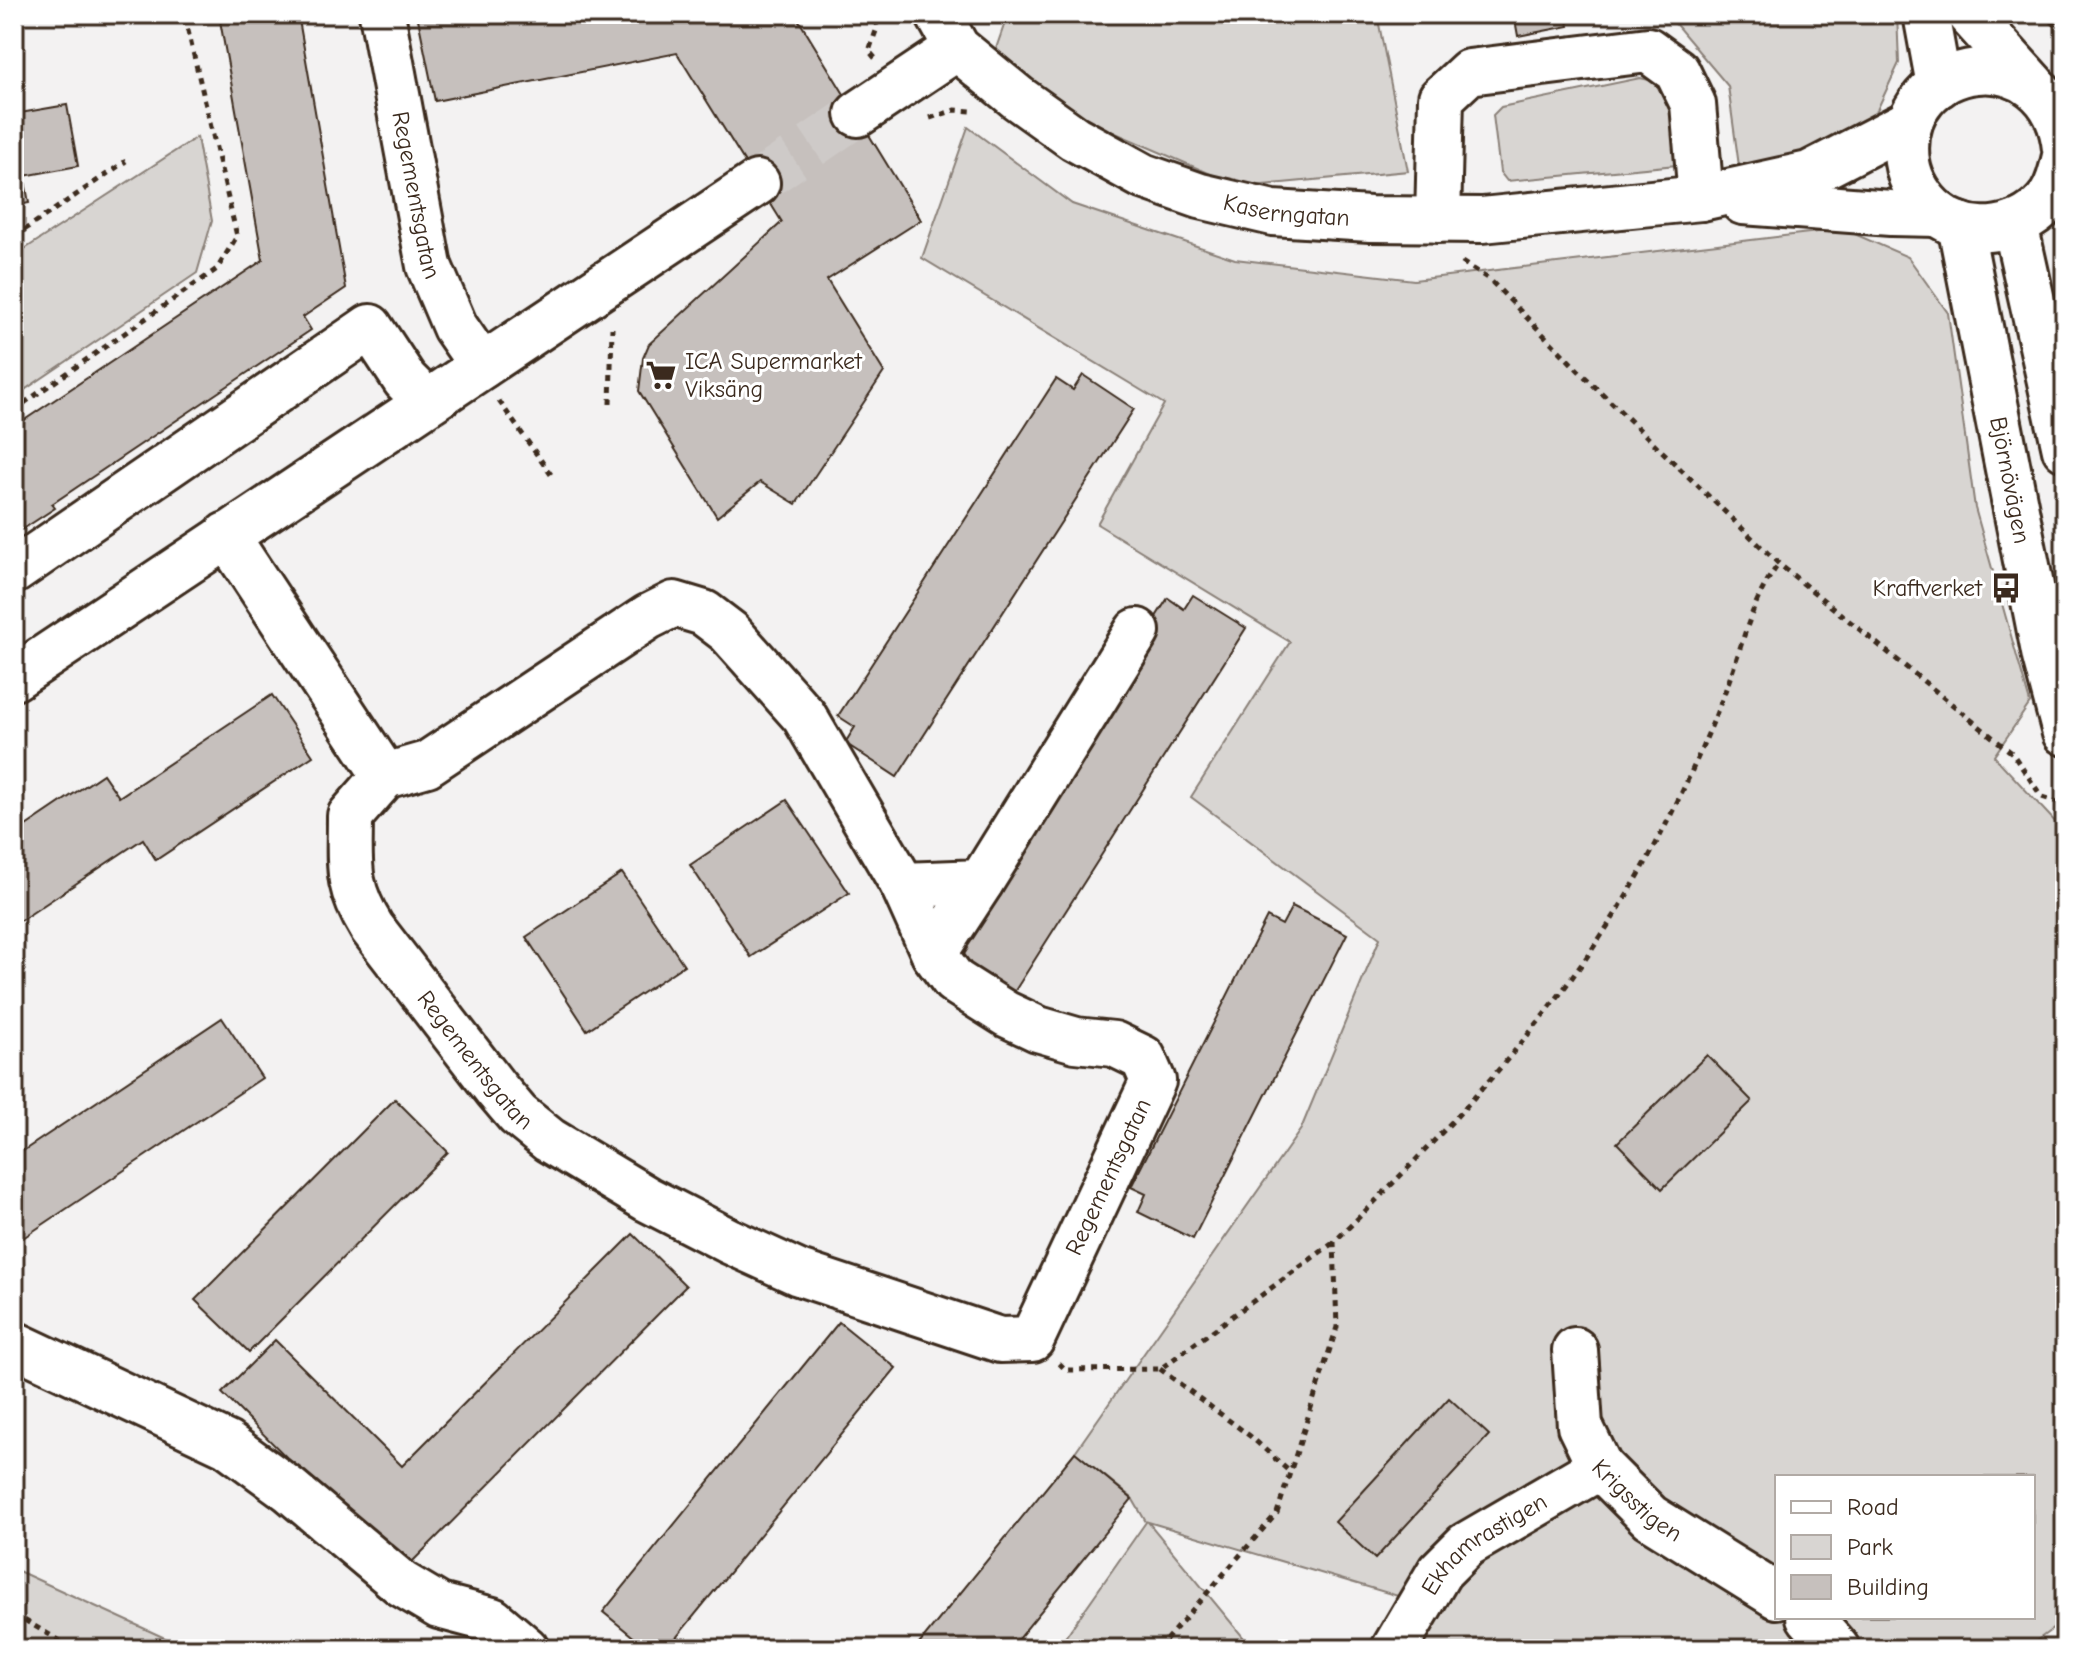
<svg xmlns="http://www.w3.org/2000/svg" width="2079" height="1663" font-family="'Comic Neue',sans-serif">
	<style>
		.green { fill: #d8d5d2; stroke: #8a8078; stroke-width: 2; fill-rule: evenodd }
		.building { fill: #c6c0bd; stroke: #3b2a1e; stroke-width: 2 }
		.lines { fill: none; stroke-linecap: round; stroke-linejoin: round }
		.minor-tunnel { stroke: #cecac8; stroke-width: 44; stroke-dasharray: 44 22; stroke-linecap: butt }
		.minor-casing { stroke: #3b2a1e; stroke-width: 50 }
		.major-casing { stroke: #3b2a1e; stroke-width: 50 }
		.path { stroke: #3b2a1e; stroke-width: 5; stroke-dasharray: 6 6; stroke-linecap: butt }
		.minor { stroke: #fff; stroke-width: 44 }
		.major { stroke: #fff; stroke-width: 44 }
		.labels { text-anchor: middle; stroke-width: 6; stroke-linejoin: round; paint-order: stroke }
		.street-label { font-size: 24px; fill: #3b2a1e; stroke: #fff }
		.poi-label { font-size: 24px; fill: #3b2a1e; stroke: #fff; text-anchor: start }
	</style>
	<rect width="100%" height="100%" fill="#f3f2f2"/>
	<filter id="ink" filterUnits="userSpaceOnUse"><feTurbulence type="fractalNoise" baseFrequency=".0125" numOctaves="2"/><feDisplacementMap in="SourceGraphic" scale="16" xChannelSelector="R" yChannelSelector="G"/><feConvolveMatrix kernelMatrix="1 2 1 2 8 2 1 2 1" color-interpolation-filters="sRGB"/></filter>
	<g filter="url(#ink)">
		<path class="green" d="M1008,14H1377L1408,171L1241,187L1099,126L993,57Z
			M1667,14H1897L1899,63L1871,123L1834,145L1739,166L1728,86Z
			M1640,78L1673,85L1687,164L1507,181L1500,172L1493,115L1501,107Z
			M968,127L1072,204L1235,259L1414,280L1843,229L1908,257L1948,313L1975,508L2030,703L1994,756L2059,826L2065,874V1620L2025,1649H1422L1405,1598L1148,1522L1253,1649H1057L1146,1522L1132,1498L1075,1452L1301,1129L1380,938L1191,797L1290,642L1097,524L1164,404L922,258ZM1777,1477H2033V1617H1777Z
			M197,137L212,221L197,273L14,397V256Z
			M14,1569L189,1649H14Z"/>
		<path class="building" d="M298,14L346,288L303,317L311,330L52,504L55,508L14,535V427L263,260L219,15Z
			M417,14H795L921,220L827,280L884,372L796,504L760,482L717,517L639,391L643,358L649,344L782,222L677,53L435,101Z
			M1514,14H1567L1569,26L1518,36Z
			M67,105L78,166L24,176L29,203L14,206V114Z
			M1083,375L1134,409L897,777L845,743L855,727L838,716L1056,379L1073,390Z
			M1193,595L1246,628L1011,997L958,964L968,948L951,938L1168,598L1184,609Z
			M272,695L313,756L156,860L143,839L14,925V834L103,774L119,797Z
			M787,800L849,893L751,957L690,865Z
			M622,873L684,965L587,1030L526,937Z
			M1292,906L1347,934L1193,1239L1138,1212L1146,1194L1131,1187L1267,917L1282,925Z
			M222,1018L262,1078L14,1244V1157Z
			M1707,1055L1752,1101L1662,1189L1617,1143Z
			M395,1099L448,1152L249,1352L195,1300Z
			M633,1234L686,1286L402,1572L222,1393L275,1340L402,1466Z
			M839,1322L896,1368L667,1649H648L603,1612Z
			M1449,1398L1489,1435L1375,1559L1335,1522Z
			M1075,1452L1132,1499L1010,1649H915Z"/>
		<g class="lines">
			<path class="minor-tunnel" d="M757,183L858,114"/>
			<g class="minor-casing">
				<g id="minor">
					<path id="s1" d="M382,14L429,266L455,327L482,366"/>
					<path id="s2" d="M938,14L957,48L1018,98L1074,138L1143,176L1200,196L1273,213L1370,219L1482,220L1701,198L1809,174L1910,122"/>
					<path d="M858,114L957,48"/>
					<path d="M1743,202L1891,213L1938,214"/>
					<path d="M1438,220L1441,98L1469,72L1648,50L1677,71L1693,104L1701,198"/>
					<path id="s3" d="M226,535L385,776L350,816C350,865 345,884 372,928L496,1089L518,1115L549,1140L647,1199L729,1241L799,1273L1000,1340L1032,1339L1153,1081L1143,1058L1114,1044L1076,1040L1038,1029L1006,1014L954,981L934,954L903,885L804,716L729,632L704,613L674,604L648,617L427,764L385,776"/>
					<path d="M14,571L370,327L405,380L427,402"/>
					<path d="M14,678L757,183"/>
					<path d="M903,885L981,882L1137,631"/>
					<path d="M934,954L981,882"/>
					<path d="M14,1344L227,1444L290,1490L402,1584L439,1606L492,1620L526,1649"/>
					<path id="s4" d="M1575,1350L1580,1426L1600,1467L1650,1517L1777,1596"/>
					<path d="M1809,1617L1837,1649"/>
					<path id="s5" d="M1394,1649L1440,1571L1466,1545L1600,1467"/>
				</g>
			</g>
			<g class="major-casing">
				<g id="major">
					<path d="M1926,14L1939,85"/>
					<path d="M1969,14L2033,85"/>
					<path d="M2065,149C2053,32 1893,54 1907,162C1910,182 1922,201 1937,213C1972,241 2026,231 2051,196C2059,184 2062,170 2065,156"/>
					<path d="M2015,224L2065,449"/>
					<path id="s6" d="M1960,225L2045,657L2065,733"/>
				</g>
			</g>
			<path class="path" d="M2042,14L2065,32
				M875,58L869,51L877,28L875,14
				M930,118L955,110L971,111
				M14,237L126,161
				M1462,262L1490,280L1584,376L1779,564L2012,753L2042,797L2057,802L2065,800
				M499,401L552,476
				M610,404L612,328
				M14,410L217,269L237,236L184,14
				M1059,1363L1066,1370L1160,1369L1333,1243
				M1160,1369L1250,1436L1290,1472
				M14,1614L74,1649
				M1158,1649L1277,1513L1337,1327L1334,1242C1460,1118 1578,995 1660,836C1685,788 1708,737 1727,686C1743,645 1751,599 1779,564"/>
			<use href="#minor" class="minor"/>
			<use href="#major" class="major"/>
		</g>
	</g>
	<defs>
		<g id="supermarket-bare" transform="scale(2.4)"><path d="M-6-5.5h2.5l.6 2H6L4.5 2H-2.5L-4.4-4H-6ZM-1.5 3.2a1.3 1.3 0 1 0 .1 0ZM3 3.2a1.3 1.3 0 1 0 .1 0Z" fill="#3b2a1e" stroke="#fff" stroke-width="2.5" paint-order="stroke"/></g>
		<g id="bus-bare" transform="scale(2.4)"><path d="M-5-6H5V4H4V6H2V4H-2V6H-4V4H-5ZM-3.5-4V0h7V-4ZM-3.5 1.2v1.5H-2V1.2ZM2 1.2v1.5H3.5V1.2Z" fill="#3b2a1e" stroke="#fff" stroke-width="2.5" paint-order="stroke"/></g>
	</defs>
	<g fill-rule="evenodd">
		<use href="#supermarket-bare" x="661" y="375"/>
		<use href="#bus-bare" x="2006" y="588"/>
	</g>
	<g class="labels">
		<g class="street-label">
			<text dy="8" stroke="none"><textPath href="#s1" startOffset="184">Regementsgatan</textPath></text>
			<text dy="8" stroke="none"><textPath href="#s2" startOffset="414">Kaserngatan</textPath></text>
			<text dy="8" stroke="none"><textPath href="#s6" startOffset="260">Björnövägen</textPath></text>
			<text dy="8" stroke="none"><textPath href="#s3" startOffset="626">Regementsgatan</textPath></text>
			<text dy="8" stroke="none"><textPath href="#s3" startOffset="1442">Regementsgatan</textPath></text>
			<text dy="8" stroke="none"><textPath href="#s4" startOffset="172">Krigsstigen</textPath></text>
			<text dy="8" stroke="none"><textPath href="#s5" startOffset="142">Ekhamrastigen</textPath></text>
		</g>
		<g class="poi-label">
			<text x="685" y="369">ICA Supermarket<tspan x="685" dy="28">Viksäng</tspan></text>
			<text x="1982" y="596" text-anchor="end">Kraftverket</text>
		</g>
	</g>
	<rect width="2079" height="1663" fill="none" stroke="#fff" stroke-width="48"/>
	<rect x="24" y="24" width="2031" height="1615" fill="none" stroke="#3b2a1e" stroke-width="3" filter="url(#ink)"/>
	<rect x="1775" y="1475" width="260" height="144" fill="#ffffff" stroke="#b1aaa5" stroke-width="2"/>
	<rect x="1791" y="1501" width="40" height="12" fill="#ffffff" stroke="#b1aaa5" stroke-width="2"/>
	<text x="1847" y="1515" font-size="24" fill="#3b2a1e">Road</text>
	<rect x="1791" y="1535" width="40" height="24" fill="#d8d5d2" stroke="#b1aaa5" stroke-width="2"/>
	<text x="1847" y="1555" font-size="24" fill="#3b2a1e">Park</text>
	<rect x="1791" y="1575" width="40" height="24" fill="#c6c0bd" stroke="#b1aaa5" stroke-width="2"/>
	<text x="1847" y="1595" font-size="24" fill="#3b2a1e">Building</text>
</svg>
